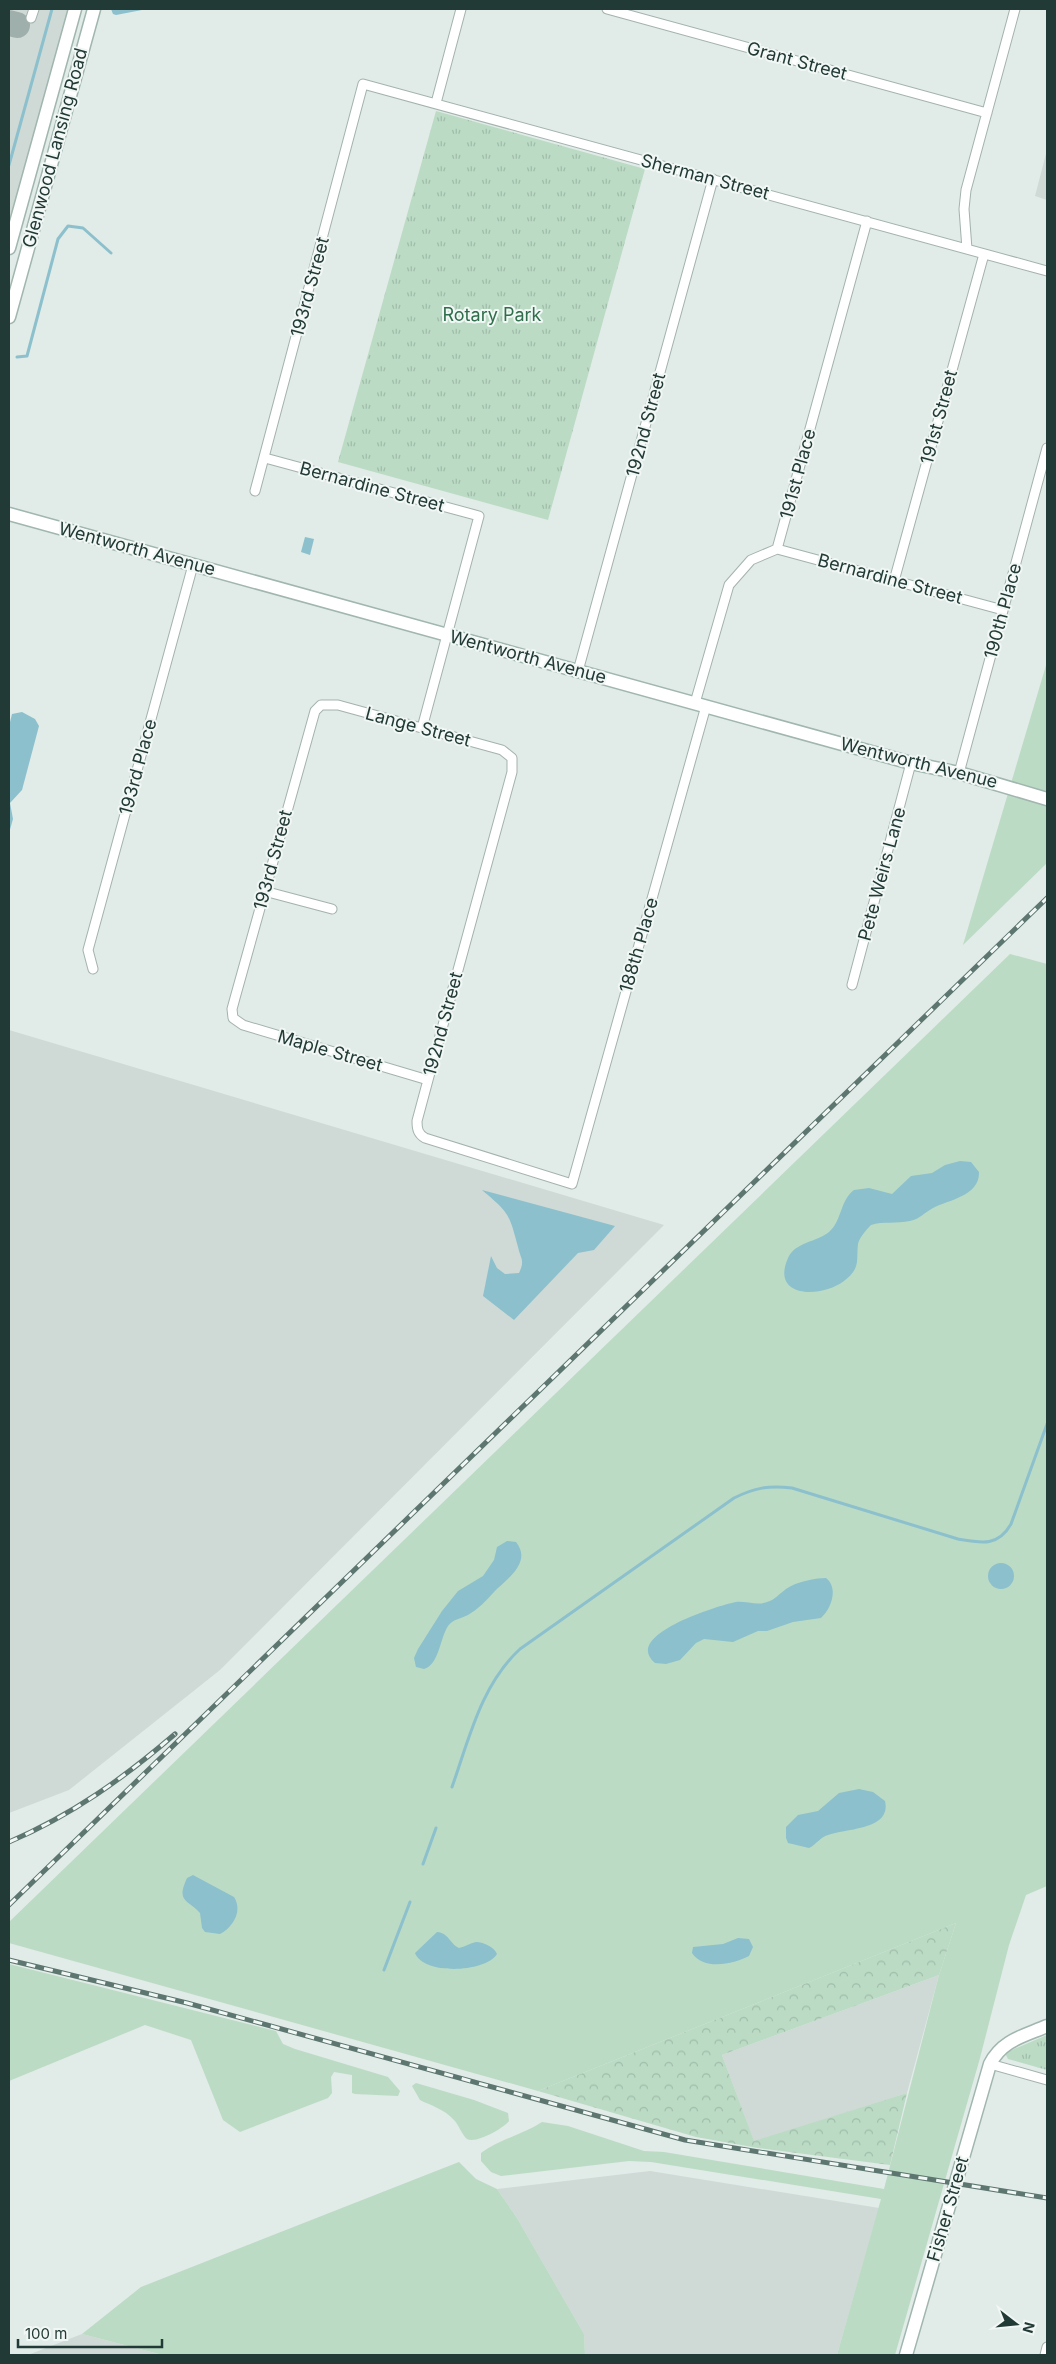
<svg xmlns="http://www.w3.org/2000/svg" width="1056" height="2364" font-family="Inter,sans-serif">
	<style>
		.built { fill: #cfdad6 }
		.green { fill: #bbdbc5 }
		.forest { fill: url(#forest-crowns) }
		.park { fill: url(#park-tufts) }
		.water { fill: #8cc0cd }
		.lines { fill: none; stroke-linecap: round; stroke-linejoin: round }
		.stream { stroke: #8cc0cd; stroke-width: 3 }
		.taxiway { stroke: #9fb0ac; stroke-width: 26 }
		.street-casing { stroke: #a4b2ae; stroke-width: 11 }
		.secondary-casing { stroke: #a0b6af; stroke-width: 15 }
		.street { stroke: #fff; stroke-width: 9 }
		.secondary { stroke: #fff; stroke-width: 12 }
		.rail-casing { stroke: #5d7670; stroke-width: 5 }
		.rail { stroke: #f1f7f5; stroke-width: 3; stroke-dasharray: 9; stroke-linecap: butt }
		.labels { text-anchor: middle; stroke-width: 4; stroke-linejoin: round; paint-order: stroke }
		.street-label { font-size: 18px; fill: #223a35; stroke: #f1f7f5 }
		.park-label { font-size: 18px; fill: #2f6e4b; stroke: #f1f7f5 }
	</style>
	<defs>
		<pattern id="forest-crowns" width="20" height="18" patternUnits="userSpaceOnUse" patternTransform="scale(1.25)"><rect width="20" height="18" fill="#bbdbc5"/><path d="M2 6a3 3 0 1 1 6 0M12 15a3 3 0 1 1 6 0" fill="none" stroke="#a0bdaa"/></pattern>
		<pattern id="park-tufts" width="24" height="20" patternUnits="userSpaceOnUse" patternTransform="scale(1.25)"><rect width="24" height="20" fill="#bbdbc5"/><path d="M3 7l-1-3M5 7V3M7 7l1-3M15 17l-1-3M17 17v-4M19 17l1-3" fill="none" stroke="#a0bdaa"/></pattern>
	</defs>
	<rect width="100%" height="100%" fill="#e1ebe7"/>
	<path class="built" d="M9,9H70L9,232Z
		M1047,150V200L1035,196Z
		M9,1030L664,1225L220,1670L69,1790L9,1813Z
		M939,1975L907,2093L754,2142L722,2055Z
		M650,2171L879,2208L837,2355H585L584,2334L517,2218L497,2189Z
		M82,2334L163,2355H28Z"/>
	<path class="green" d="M1047,662V863L963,945Z
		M1010,954L1047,964V1886L1026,1895L1009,1945L980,2058L895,2355H837L881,2199L651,2162L629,2161L501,2176L491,2172L481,2161V2153C500,2139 522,2135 542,2122L568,2126L644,2151L664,2152L884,2189L939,1975L956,1923L538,2091L9,1943V1922Z
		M9,1964L276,2031L283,2044L295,2049L388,2077L400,2091L398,2096L355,2094L352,2093V2075L334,2072L331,2077L332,2093L328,2098L240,2132L223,2120L191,2040L145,2025L9,2081Z
		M416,2083L474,2100L508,2113L509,2121C504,2128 476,2144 467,2139C462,2135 459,2125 454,2120C444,2109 432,2106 420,2100L412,2086Z
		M459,2162L476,2179L497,2189L517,2218L584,2334L585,2355H163L82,2334L141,2287Z"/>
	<path class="forest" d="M956,1923L939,1975L722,2055L754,2141L907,2093L890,2165L758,2148L696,2137L538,2091Z"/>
	<path class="park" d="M436,111L645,169L548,520L338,462Z
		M1047,2035V2070L1008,2059L1006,2055L1007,2052Z"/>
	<path class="water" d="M111,9H147L116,15L113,14Z
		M305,537L314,539L310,555L301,552Z
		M22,712L35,719L39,726L22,790L10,803L13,819L9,833V726L12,714Z
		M960,1161L971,1162L979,1172C980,1196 949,1200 933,1208C925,1212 920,1219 910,1221C897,1224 883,1221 871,1225C866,1230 859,1238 858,1244C856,1261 861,1268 844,1281C822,1298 770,1299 788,1258C795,1242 817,1242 829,1232C842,1221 840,1200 854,1190L869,1188L892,1194L911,1176L932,1173L945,1165Z
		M482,1190L615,1226L594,1250L578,1253L514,1320L483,1296L491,1256L497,1268L505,1274L519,1273C525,1260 521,1260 518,1247C509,1213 509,1213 482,1190Z
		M507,1541L516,1542C533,1563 505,1580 494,1592C486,1601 478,1609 468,1615C460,1619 453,1619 448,1626C440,1638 439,1665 424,1669L416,1667L414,1658L418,1649L442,1611L458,1591L483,1576L494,1560L497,1547Z
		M988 1576a13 13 0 1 1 26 0a13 13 0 1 1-26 0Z
		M826,1578C839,1588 831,1609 821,1618L793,1622L767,1631H758L733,1642L704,1639L696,1643L680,1660L666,1664L655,1663C621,1635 720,1605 736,1602C746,1601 758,1606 767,1602C775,1600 780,1593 786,1589C796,1582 814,1578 826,1578Z
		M859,1789L873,1792L885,1801C892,1830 846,1828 828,1835C820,1837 816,1845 809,1848L788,1843L786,1838V1827L798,1815L818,1811L839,1793Z
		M193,1875L234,1897C243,1911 233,1927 220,1934L205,1932L202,1928L200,1913C187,1899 176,1902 187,1878Z
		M437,1932C449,1933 449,1943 459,1948C465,1947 470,1943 476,1942C484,1942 495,1948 497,1954C485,1973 423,1975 415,1953Z
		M738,1938L749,1939L753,1947L749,1956C734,1964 704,1971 692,1953L693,1947L723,1944Z"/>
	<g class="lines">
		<path class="stream" d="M9,165L52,9
			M17,357L27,356L58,239L68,226L83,228L111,253
			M452,1787C469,1739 481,1685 520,1649L734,1498C754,1488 769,1485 792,1488L958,1539C981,1543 998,1547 1011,1524L1047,1424
			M423,1864L436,1828
			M384,1970L410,1902"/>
		<path class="taxiway" d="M9,23L17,25"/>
		<g class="street-casing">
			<path id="street" d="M607,9L987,113
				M31,18L34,9
				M436,103L461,9
				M967,249L964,209L966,190L1015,9
				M265,458L479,516L422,728
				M255,491L363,84L1047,271
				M777,549L1003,610
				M894,581L984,254
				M578,671L713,179
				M695,703L729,585L751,560L777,549L867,221
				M959,773L1047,448
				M264,891L332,909
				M93,969L88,950L193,565
				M852,985L911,763
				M428,1080L243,1025L233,1018L232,1009L235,998L315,711L321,705H338L502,750L512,758V772L428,1080L417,1121C417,1129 418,1134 425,1138L572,1184L706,706
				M990,2064L1047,2080
				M1045,2355L1047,2347"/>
		</g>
		<g class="secondary-casing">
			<path id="secondary" d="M9,248L75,9
				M9,317L94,9
				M9,514L911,763L959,773L1047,799
				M906,2355L990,2064C1002,2040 1024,2036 1047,2026"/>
		</g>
		<use href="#street" class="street"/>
		<use href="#secondary" class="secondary"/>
		<g class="rail-casing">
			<path id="rail" d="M9,1842C72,1815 124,1778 175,1734
				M9,1905L1047,898
				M9,1960L187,2003L685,2140L1047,2198"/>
		</g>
		<use href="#rail" class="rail"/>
	</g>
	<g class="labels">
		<g class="street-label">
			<text transform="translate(797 61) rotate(15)" y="6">Grant Street</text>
			<text transform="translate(55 148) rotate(-75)" y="6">Glenwood Lansing Road</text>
			<text transform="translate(705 177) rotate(15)" y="6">Sherman Street</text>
			<text transform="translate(310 287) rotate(-75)" y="6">193rd Street</text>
			<text transform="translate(939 417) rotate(-75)" y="6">191st Street</text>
			<text transform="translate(646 425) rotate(-75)" y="6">192nd Street</text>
			<text transform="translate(798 474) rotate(-75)" y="6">191st Place</text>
			<text transform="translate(372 487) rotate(15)" y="6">Bernardine Street</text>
			<text transform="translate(137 549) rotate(15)" y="6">Wentworth Avenue</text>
			<text transform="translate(890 579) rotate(15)" y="6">Bernardine Street</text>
			<text transform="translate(1003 611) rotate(-75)" y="6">190th Place</text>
			<text transform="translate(528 657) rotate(15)" y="6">Wentworth Avenue</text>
			<text transform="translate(418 727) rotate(15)" y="6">Lange Street</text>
			<text transform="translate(919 763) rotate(14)" y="6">Wentworth Avenue</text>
			<text transform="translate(138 767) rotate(-75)" y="6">193rd Place</text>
			<text transform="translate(273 860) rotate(-75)" y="6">193rd Street</text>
			<text transform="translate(882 874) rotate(-75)" y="6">Pete Weirs Lane</text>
			<text transform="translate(639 945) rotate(-74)" y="6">188th Place</text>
			<text transform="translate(443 1024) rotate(-75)" y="6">192nd Street</text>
			<text transform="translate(330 1051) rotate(16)" y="6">Maple Street</text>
			<text transform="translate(948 2209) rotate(-74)" y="6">Fisher Street</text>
		</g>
		<g class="park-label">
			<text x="492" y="321">Rotary Park</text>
		</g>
	</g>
	<rect width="1056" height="2364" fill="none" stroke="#223a35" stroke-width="20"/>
	<g transform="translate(1016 2324) rotate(106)" stroke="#f1f7f5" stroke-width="4" paint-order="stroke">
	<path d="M0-4L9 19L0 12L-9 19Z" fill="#223a35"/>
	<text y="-8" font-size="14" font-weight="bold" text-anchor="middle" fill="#223a35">N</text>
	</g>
	<path d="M18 2339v8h144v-8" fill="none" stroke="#223a35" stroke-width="2.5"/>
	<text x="25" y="2339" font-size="15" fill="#223a35" stroke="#f1f7f5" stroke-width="4" paint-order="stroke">100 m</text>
</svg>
